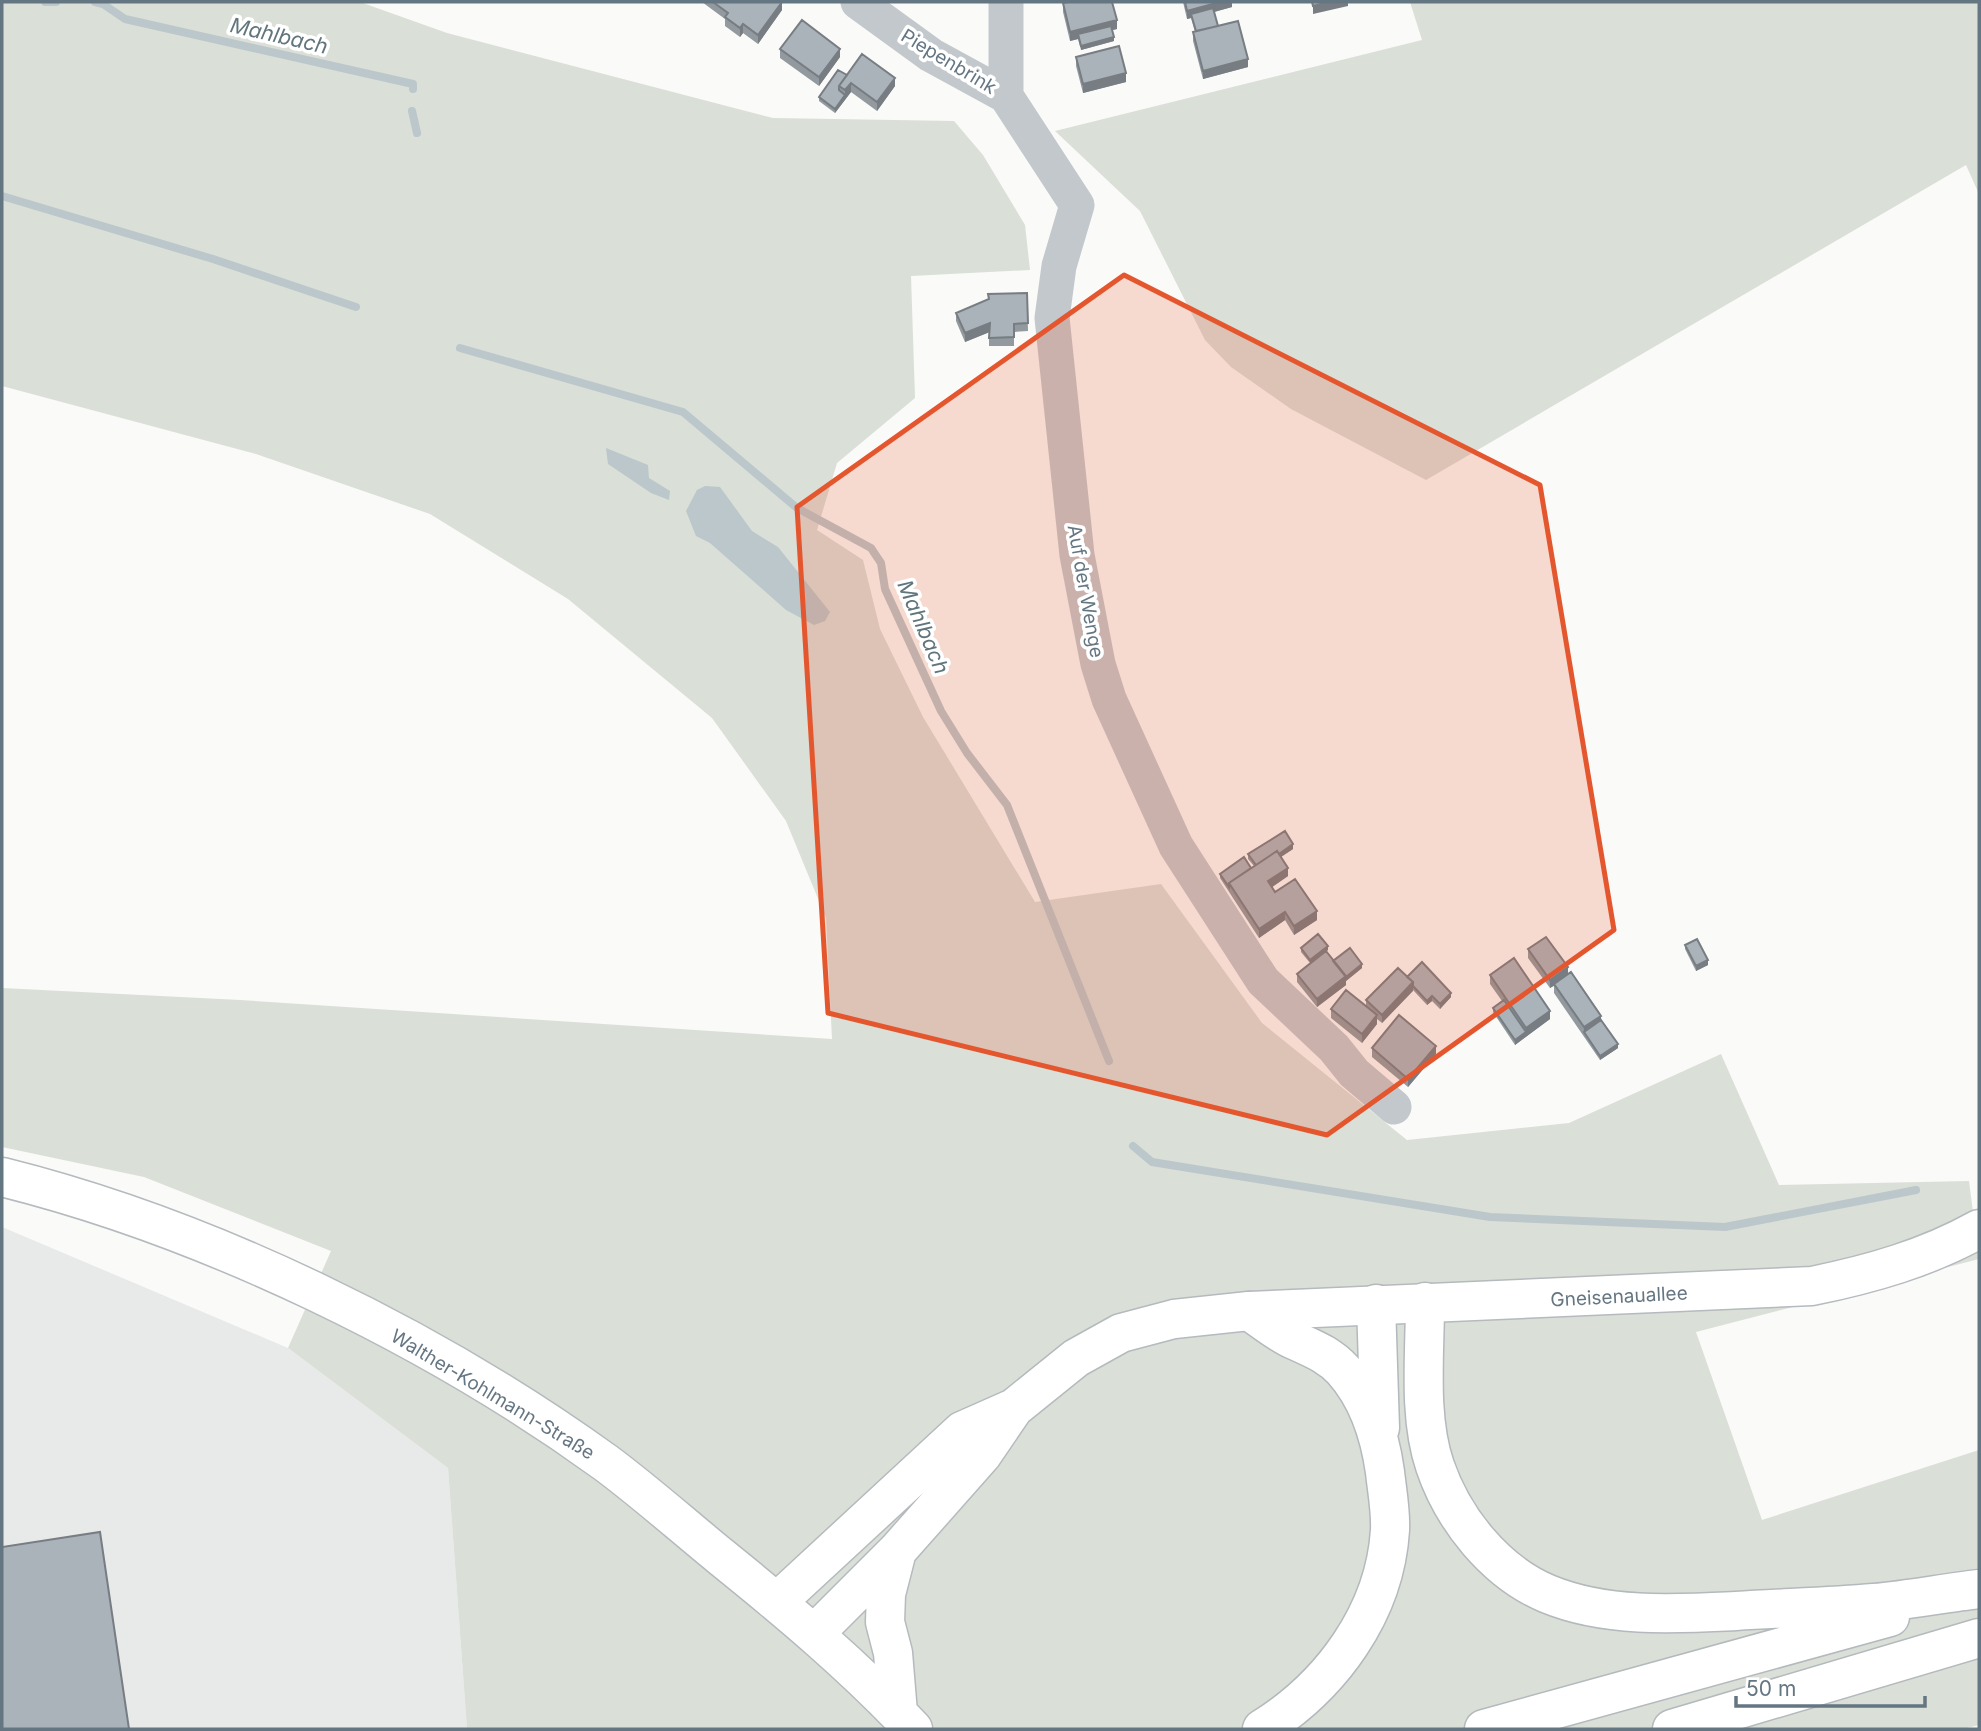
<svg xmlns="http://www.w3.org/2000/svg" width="1981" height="1731" font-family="Inter,sans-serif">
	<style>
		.built { fill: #e8e9e9 }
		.green { fill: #dadfd7 }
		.water { fill: #bbc7cb }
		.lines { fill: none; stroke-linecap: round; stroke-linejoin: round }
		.stream { stroke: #bbc7cb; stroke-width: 8 }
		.major-casing { stroke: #b5babe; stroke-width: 41 }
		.highway-casing { stroke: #b4b9bd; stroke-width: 41 }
		.minor { stroke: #c3c8cc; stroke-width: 35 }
		.major { stroke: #fff; stroke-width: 38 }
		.highway { stroke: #fff; stroke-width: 38 }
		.wall { fill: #929a9f }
		.shaded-wall { fill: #777d82 }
		.building { fill: #aab3b9; stroke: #777d82; stroke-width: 2 }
		.marked { fill: #e4572e; fill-opacity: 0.2; stroke: #e4572e; stroke-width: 5; stroke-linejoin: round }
		.labels { text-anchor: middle; stroke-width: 7; stroke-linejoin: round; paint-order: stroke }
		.street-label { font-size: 19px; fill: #657683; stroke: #fff }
		.water-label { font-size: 21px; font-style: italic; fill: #60757c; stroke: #fff }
	</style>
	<rect width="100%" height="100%" fill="#fafaf8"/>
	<path class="built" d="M2,1227L288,1348L448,1468L467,1729H2Z"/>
	<path class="green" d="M2,2H360L447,33L773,118L954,121L983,155L1025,225L1030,270L911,276L915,398L837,463L817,530L863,560L880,629L923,717L1035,902L1161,884L1262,1023L1407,1140L1569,1123L1721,1054L1779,1185L1969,1181L1979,1259L1696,1332L1762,1520L1979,1450V1725L1963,1729H467L448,1468L288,1348L331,1251L144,1177L2,1147V988L240,1000L832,1039L826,918L786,821L712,718L568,599L430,514L256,454L2,386Z
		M1410,2H1979V194L1966,165L1426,480L1291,409L1231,367L1205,340L1140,211L1055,131L1422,40Z"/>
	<path class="water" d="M606,448L648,465L649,478L670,491L669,500L651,493L608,464Z
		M705,486L720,487L752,531L778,547L830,612L825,621L814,625L786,610L710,543L696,536L686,511L697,490Z"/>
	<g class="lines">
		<path class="stream" d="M45,2H56
			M95,2L103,4L125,19L413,84V89
			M412,111L417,133
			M2,196L213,259L356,307
			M460,348L683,412L797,508L871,548L881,563L885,589L941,711L967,753L1007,805L1109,1061
			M1133,1146L1152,1162L1490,1217L1725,1227L1916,1190"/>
		<g class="major-casing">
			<path id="major" d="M2,1177C210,1229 433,1338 606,1463C645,1492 682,1525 720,1556C787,1610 854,1666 913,1729
				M897,1551L886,1594L885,1622L893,1653L898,1713
				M777,1602L962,1431L1014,1408
				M814,1634L897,1551L982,1455L1014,1408L1076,1358L1121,1333L1174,1319L1249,1311L1812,1286C1871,1274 1927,1258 1979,1229"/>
		</g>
		<g class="highway-casing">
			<path id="highway" d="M1425,1302C1425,1354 1418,1417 1435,1466C1453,1519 1495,1572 1548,1594C1606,1618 1675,1614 1736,1611C1782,1608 1828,1607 1874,1603C1909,1600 1944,1593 1979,1589
				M1376,1304L1380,1428
				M1249,1311C1263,1320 1278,1333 1294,1340C1313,1349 1328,1354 1343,1370C1368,1398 1380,1436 1385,1472C1387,1491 1391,1511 1390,1530C1385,1613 1331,1686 1262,1729
				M1484,1729L1890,1617
				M1672,1729L1979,1638"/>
		</g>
		<path class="minor" d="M858,2L931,55L1006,96
			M1006,2V96L1077,205L1059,266L1052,318L1077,555L1098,664L1109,699L1176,846L1263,981L1334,1048L1354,1073L1394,1107"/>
		<use href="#major" class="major"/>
		<use href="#highway" class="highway"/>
	</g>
	<path class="wall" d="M702,2H782V10L758,44L743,33L740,37L725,26V19Z
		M1183,2H1232V7L1214,12L1218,26L1248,67L1203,79L1193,41V32H1195L1191,18L1187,19Z
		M1063,3L1117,29L1112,30L1114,41L1081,50L1078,39L1070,41L1063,12Z
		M780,49L840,57L819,86L780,58Z
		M1076,57L1126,82L1083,93L1076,66Z
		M847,75L895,86L877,111L851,92L835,113L819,101V97Z
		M1027,293L1028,331L1014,332V346H989V332L965,342L956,321V313Z
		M1293,849L1281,857L1288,876L1272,887L1275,892L1317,920L1294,935L1285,920L1259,938L1220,878V874L1251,868L1254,866L1248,859V854Z
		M1685,945L1708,965L1696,971L1685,949Z
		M1301,948L1328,950L1326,951L1333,961L1362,968L1346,981V985L1317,1007L1297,982V974L1310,963L1301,952Z
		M1528,949L1568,974L1601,1020L1618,1048L1600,1060L1554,993V986L1550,988L1528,958Z
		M1490,975L1550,1019L1515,1045L1493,1012V1008L1502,1001L1490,984Z
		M1407,977L1451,997L1440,1009L1432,1001L1427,1005L1413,990L1382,1023L1377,1019V1024L1362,1043L1331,1018V1009L1366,1006V1000Z
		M1372,1048L1436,1054L1408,1087L1372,1057Z"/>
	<path class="shaded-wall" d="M782,2V10L758,44V35Z
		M1220,2H1232V7L1192,18L1191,14V18L1187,19V11Z
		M1329,2H1348V6L1313,14V6Z
		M1117,20V29L1079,38L1078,34V39L1070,41V32Z
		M743,24V33L740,37V28Z
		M1114,37V41L1081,50V46Z
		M840,49V57L819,86V77Z
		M1248,59V67L1203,79V71Z
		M1126,73V82L1083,93V84Z
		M895,78V86L877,111V102Z
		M851,83V92L835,113V109L845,95V90Z
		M990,323V332L965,342V333Z
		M1293,844V849L1258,872V867Z
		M1288,868V876L1268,890V881Z
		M1317,911V920L1294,935V926Z
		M1285,912V920L1259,938V929Z
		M1328,946V950L1310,964V960Z
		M1708,960V965L1696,971V966Z
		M1362,964V968L1346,981V985L1317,1007V999Z
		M1568,967V976L1550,988V980Z
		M1413,982V991L1382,1023V1015Z
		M1451,993V997L1440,1009V1004Z
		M1432,996V1001L1427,1005V1001Z
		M1550,1011V1019L1515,1045V1040L1526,1032V1028Z
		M1377,1015V1024L1362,1043V1034Z
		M1601,1016V1025L1584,1032V1027Z
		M1618,1044V1048L1600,1060V1056Z
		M1436,1046V1054L1408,1087V1079Z"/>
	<path class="building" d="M713,2H782L758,35L743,24L740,28L725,17L728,13Z
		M1068,2H1112L1117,20L1070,32L1063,3Z
		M1185,2H1220L1187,11Z
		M1312,2H1329L1313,6Z
		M1213,8L1218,26L1196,31L1191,14Z
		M802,20L840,49L819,77L780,49Z
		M1238,21L1248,59L1203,71L1193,32Z
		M1111,26L1114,37L1081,46L1078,34Z
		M1119,46L1126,73L1083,84L1076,57Z
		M862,54L895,78L877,102L851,83L845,90L839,86Z
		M838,70L847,75L839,86V90L845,95L835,109L819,97Z
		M1027,293L1028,323L1014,324V337L989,338L990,323L965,333L956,313L989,299L988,294Z
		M1285,831L1293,844L1279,854L1277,851L1256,865L1248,854Z
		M1277,851L1288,868L1268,881L1275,892L1295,879L1317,911L1294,926L1285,912L1259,929L1229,883Z
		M1244,857L1251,868L1229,883V887L1220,874Z
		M1318,934L1328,946L1310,960L1301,948Z
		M1546,937L1568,967L1550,980L1528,949Z
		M1697,939L1708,960L1696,966L1685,945Z
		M1350,948L1362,964L1346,977L1333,961Z
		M1326,951L1346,976L1317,999L1297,974Z
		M1514,958L1550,1011L1526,1028L1490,975Z
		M1422,962L1451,993L1440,1004L1432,996L1427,1001L1413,986V982L1407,977Z
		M1398,968L1413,982L1382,1015L1366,1000Z
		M1571,972L1601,1016L1584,1027L1554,984Z
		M1346,990L1377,1015L1362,1034L1331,1009Z
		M1504,1000L1526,1032L1515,1040L1493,1008Z
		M1399,1015L1436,1046L1408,1079L1372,1048Z
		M1601,1020L1618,1044L1600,1056L1584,1032Z
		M100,1532L129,1729H2V1547Z"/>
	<path class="marked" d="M1124,275L1540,485L1614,930L1327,1135L828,1013L797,507Z"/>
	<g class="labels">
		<g class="street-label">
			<text transform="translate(949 61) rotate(31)" y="7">Piepenbrink</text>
			<text transform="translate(1086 591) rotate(80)" y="7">Auf der Wenge</text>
			<text transform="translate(1619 1296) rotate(-3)" y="7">Gneisenauallee</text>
			<text transform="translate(493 1394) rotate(31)" y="7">Walther-Kohlmann-Straße</text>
		</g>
		<g class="water-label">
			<text transform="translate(279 36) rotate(13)" y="7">Mahlbach</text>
			<text transform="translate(923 627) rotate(67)" y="7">Mahlbach</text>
		</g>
	</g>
	<rect width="1981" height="1731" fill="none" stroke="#657683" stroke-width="7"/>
	<path d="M1736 1696v10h189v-10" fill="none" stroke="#657683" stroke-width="3.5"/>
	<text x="1746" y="1696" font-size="21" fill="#657683" stroke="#ffffff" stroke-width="5" paint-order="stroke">50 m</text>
</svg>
